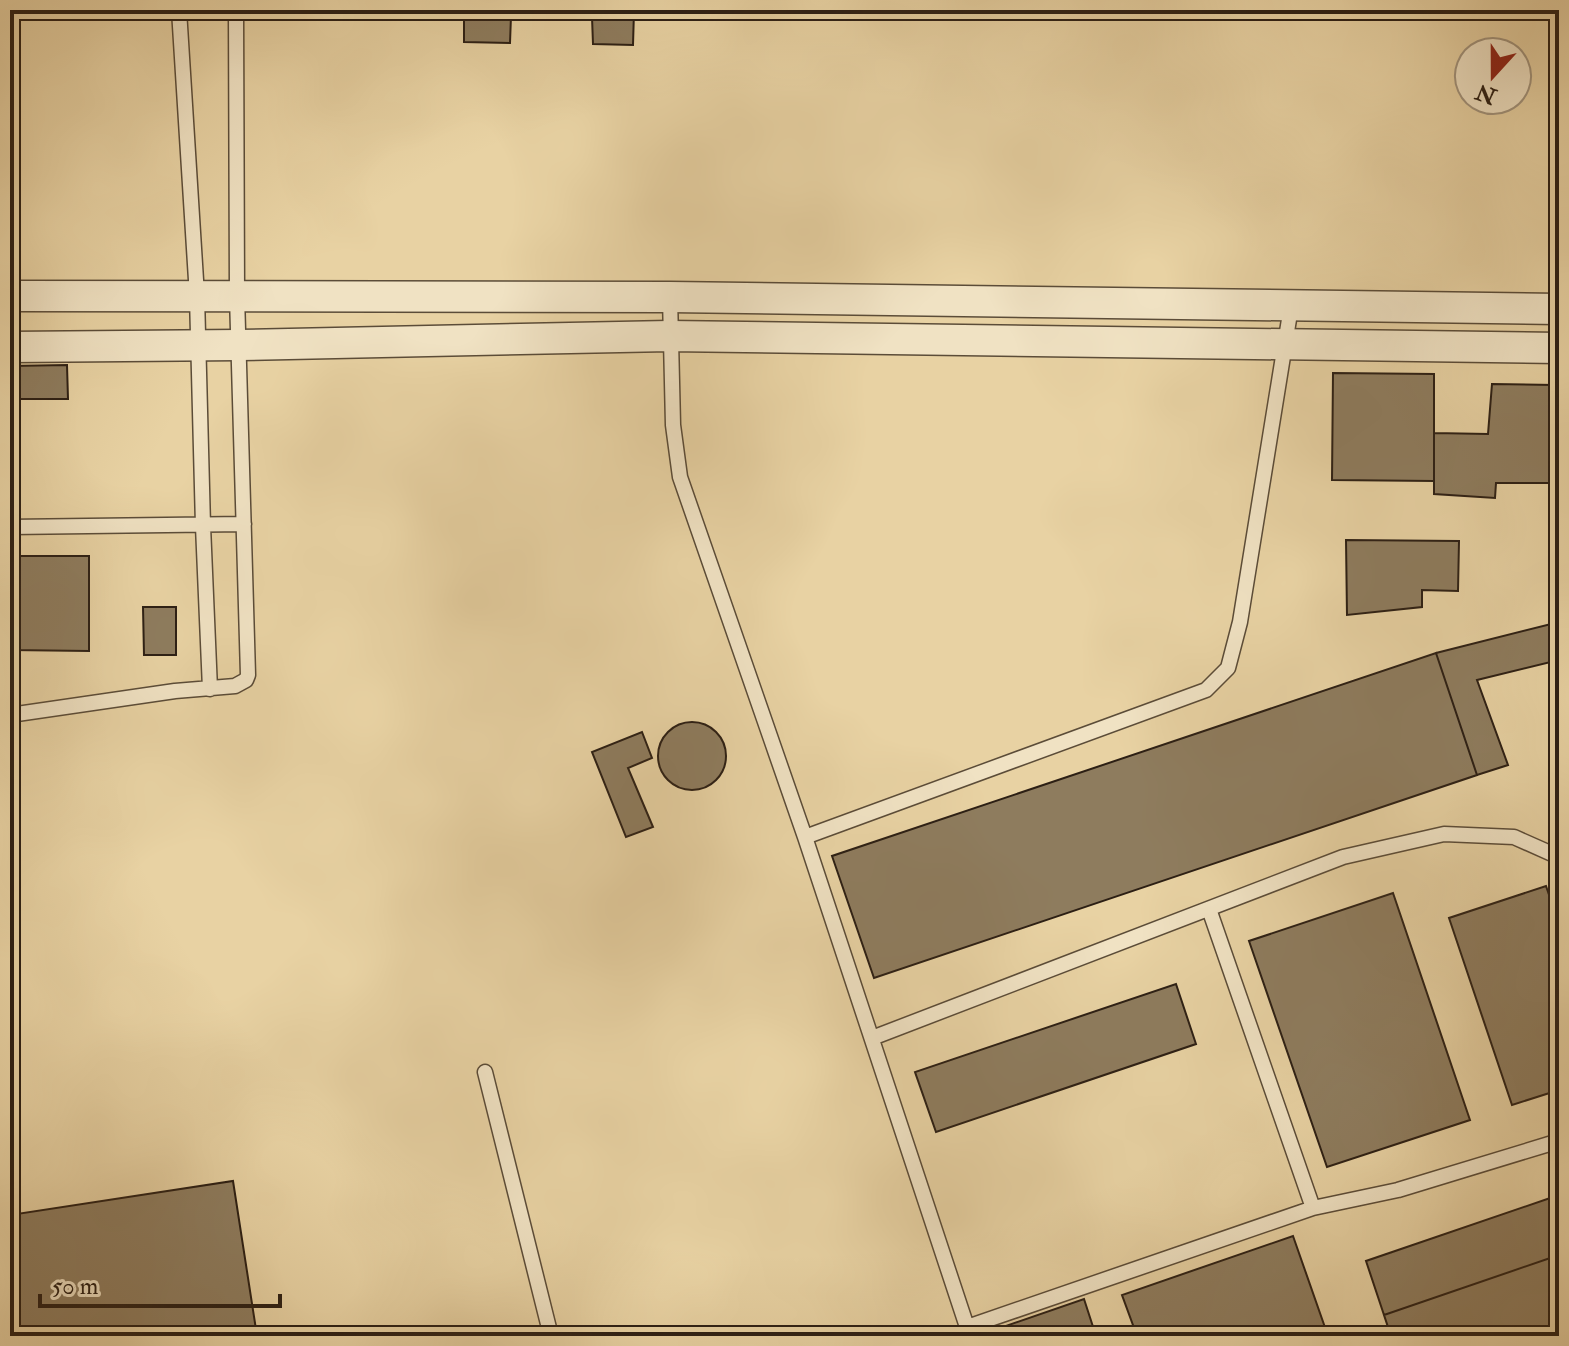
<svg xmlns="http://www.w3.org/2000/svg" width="1569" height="1346" font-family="'IM FELL Double Pica',serif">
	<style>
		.building { fill: #8e7c5e; stroke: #2c1f14; stroke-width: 2 }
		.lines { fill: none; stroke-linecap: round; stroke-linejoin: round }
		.service-casing { stroke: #5b4c38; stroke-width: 17 }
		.minor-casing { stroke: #5b4c38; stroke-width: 33 }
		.service { stroke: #f0e2c3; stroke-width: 14 }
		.minor { stroke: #f0e2c3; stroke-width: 30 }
	</style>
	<rect width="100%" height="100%" fill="#e8d2a3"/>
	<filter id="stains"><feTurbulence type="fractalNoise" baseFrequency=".0025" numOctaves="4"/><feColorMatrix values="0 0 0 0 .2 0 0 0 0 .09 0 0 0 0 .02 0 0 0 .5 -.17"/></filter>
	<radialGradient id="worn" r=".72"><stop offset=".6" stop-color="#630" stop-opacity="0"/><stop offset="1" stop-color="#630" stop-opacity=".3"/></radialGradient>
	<path class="building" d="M464,10H652L634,11L633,45L593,44L592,17L511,16L510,43L464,42Z
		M67,365L68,399H10V366Z
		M1333,373L1434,374V481L1332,480Z
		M1492,384L1554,385L1553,483H1496L1495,498L1434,494V433L1488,434Z
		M1346,540L1459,541L1458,591L1422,590V607L1347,615Z
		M10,556H89V651L10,650Z
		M143,607H176V655H144Z
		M1559,622V660L1477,680L1508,765L1477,775L1436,653Z
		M1436,653L1477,775L874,978L832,856Z
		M658 756a34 34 0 1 1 68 0a34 34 0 1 1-68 0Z
		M642,732L652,758L628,768L653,827L626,837L592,752Z
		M1546,886L1559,924V1090L1512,1105L1449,918Z
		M1393,893L1470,1120L1327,1167L1249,941Z
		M1176,984L1196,1044L936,1132L915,1072Z
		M233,1181L257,1336H10V1215Z
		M1559,1195V1255L1384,1315L1366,1261Z
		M1293,1236L1328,1336H1137L1122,1295Z
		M1559,1255V1336H1391L1384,1315Z
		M1084,1299L1096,1336H1000L997,1329Z"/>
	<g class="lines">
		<g class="service-casing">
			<path id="service" d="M179,10L197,296L203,526L210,689
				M670,297L673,425L680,477L805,837L970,1336
				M10,527L244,524
				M10,715L175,691L235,686L246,680L248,675L237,296L236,10
				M805,837L1206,690L1228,668L1240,622L1291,307
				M1209,909L1313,1208
				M872,1038L1343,857L1444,834L1514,837L1559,857
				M485,1072L551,1336
				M967,1327L1313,1208L1398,1190L1559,1141"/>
		</g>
		<g class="minor-casing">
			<path id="minor" d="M10,296L670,297L1559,309
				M10,347L239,345L669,336L1559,348"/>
		</g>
		<use href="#service" class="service"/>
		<use href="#minor" class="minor"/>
	</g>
	<rect width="1569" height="1346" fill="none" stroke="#e8d2a3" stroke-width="40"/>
	<rect x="12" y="12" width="1545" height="1322" fill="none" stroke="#2c1f14" stroke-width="4"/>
	<rect x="20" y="20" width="1529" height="1306" fill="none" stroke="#2c1f14" stroke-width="2"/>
	<g transform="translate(1493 76) rotate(201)"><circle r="38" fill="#f0e2c3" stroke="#a2947d" stroke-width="2"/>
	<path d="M0-6L14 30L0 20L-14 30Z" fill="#8f2418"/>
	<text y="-12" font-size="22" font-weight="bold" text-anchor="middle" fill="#2c1f14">N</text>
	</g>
	<path d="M40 1294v12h240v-12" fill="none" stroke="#2c1f14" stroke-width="4"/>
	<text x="52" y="1294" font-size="24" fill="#2c1f14" stroke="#f0e2c3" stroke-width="6" paint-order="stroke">50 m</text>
	<rect width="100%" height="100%" filter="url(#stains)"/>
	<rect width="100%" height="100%" fill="url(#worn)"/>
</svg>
